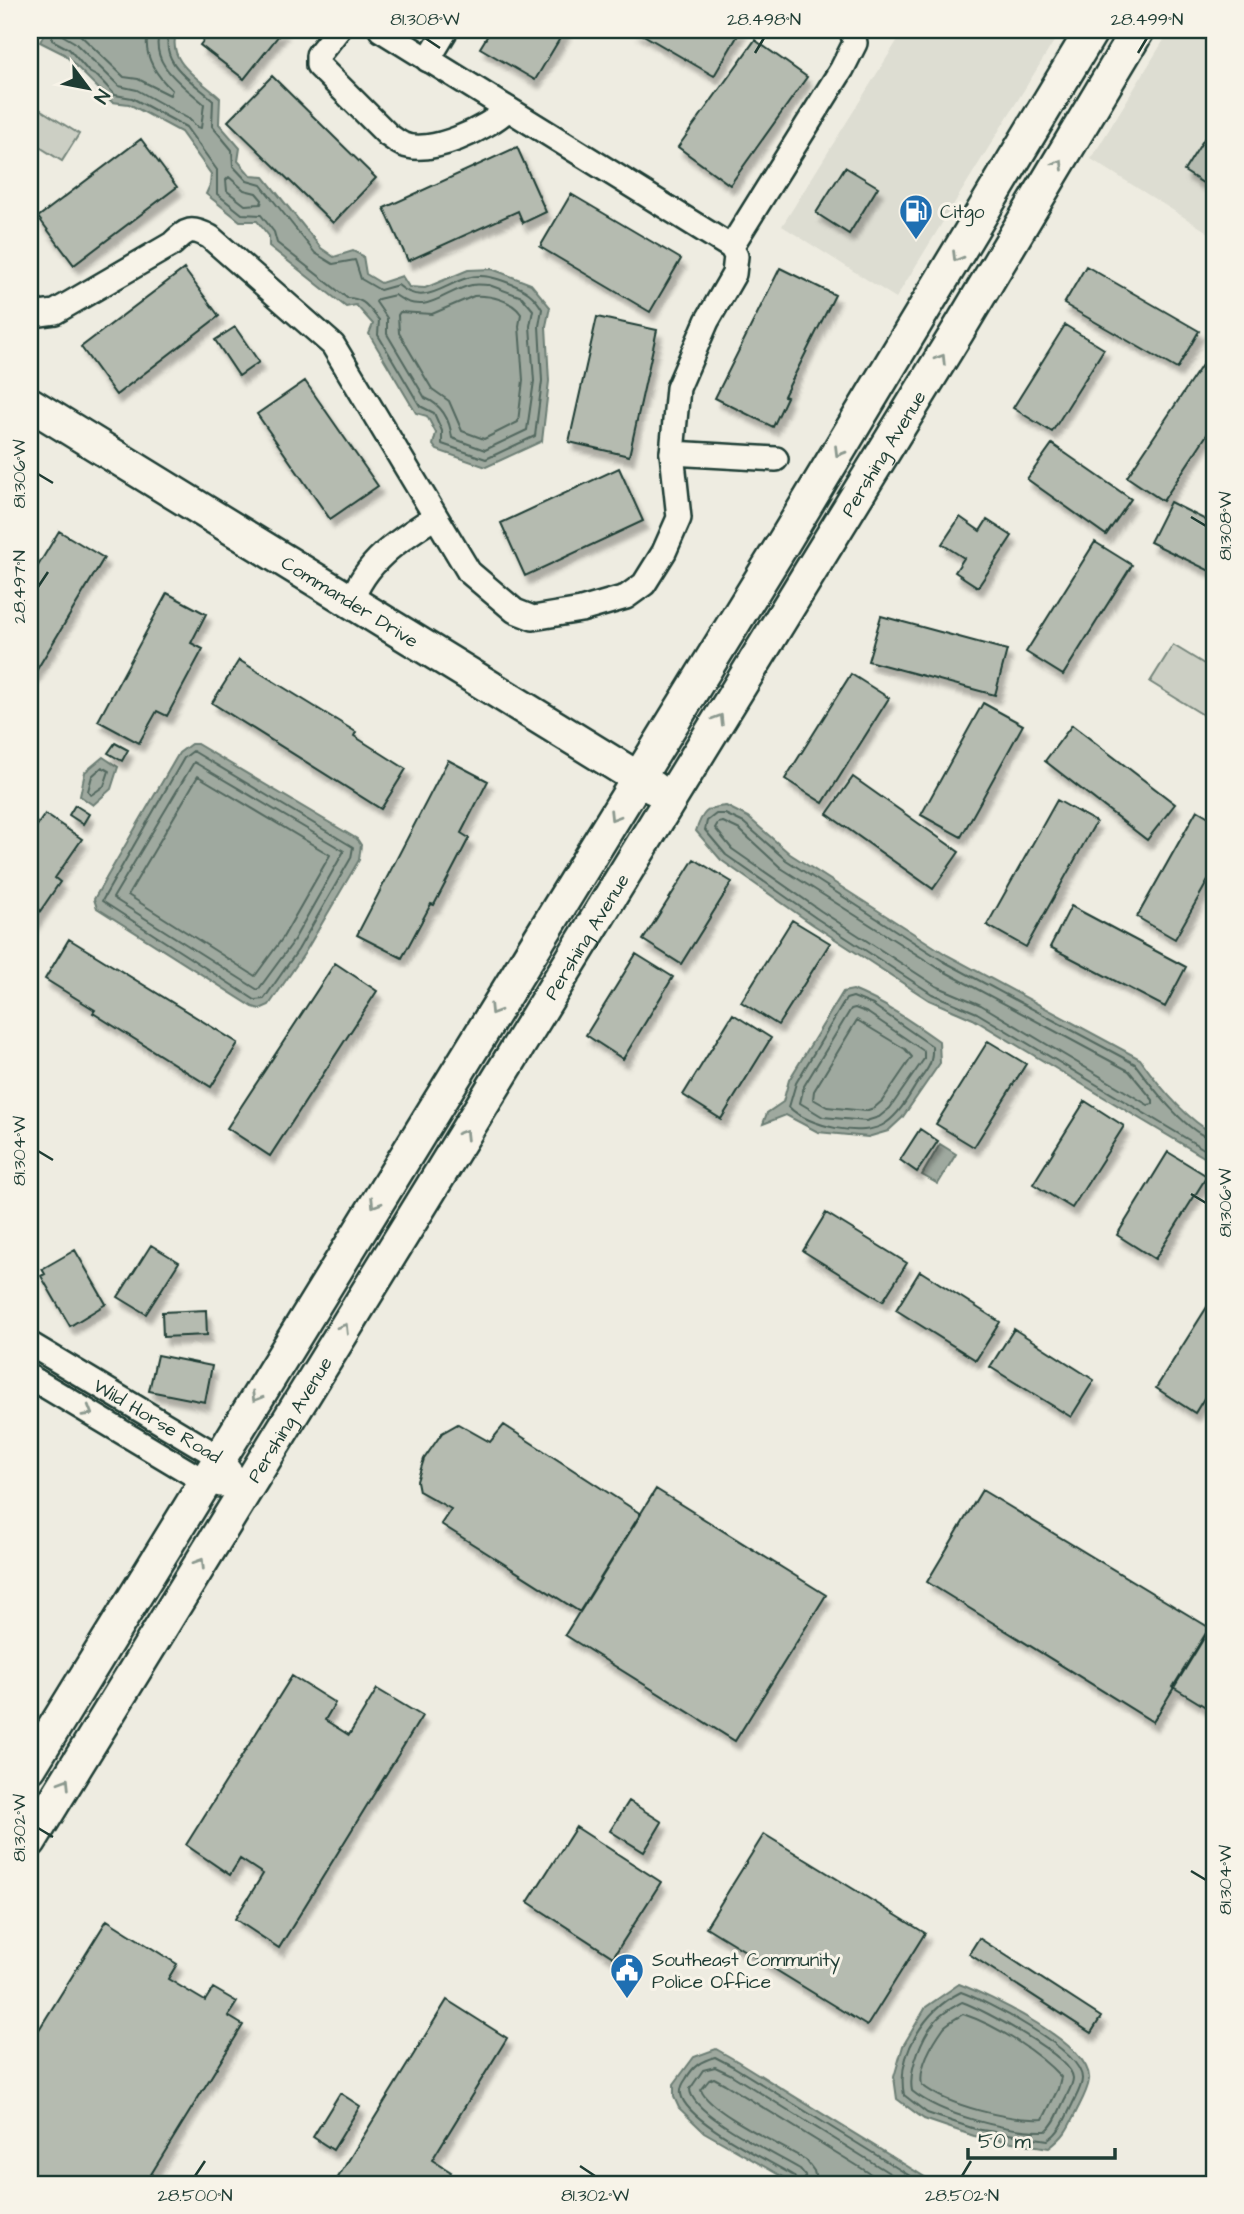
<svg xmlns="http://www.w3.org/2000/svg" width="1244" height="2214" font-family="'Architects Daughter',sans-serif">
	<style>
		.built { fill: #ddddd2 }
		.green { fill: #cccfc4; stroke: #76867c; stroke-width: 2 }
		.water { fill: #9fa99f; stroke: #6c7e74; stroke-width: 2 }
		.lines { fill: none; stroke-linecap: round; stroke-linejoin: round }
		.shore { stroke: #52685f; stroke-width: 2 }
		.building { fill: #b5bbb0; stroke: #1f3d34; stroke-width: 2; filter: url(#shadow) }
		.street-casing { stroke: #1f3d34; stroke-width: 28 }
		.secondary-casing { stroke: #1f3d34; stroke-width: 37 }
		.street { stroke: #f7f3e8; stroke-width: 23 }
		.secondary { stroke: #f7f3e8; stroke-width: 32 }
		.oneway { stroke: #8b988e }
		.ticks { fill: none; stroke: #1f3d34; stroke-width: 2.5 }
		.labels { text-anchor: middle; stroke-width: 6; stroke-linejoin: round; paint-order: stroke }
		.poi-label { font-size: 19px; fill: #1f3d34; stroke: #f7f3e8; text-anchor: start }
		.street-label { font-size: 19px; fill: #1f3d34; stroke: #f7f3e8 }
		.neatline { fill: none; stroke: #1f3d34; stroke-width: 2.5 }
		.ticks-label { font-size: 18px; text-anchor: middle; fill: #1f3d34 }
	</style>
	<defs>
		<filter id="shadow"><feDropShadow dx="4.5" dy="8" stdDeviation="2" flood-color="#0004"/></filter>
	</defs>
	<rect width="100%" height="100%" fill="#eeece1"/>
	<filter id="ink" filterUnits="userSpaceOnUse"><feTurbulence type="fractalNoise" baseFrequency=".0143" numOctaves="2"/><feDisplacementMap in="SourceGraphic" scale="14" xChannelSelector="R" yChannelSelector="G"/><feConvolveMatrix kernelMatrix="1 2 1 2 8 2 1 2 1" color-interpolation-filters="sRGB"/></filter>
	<g filter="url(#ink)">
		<path class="built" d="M904,30H1061L896,298L782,226Z
			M1170,30H1214V236L1091,159Z"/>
		<path class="green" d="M30,103L79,134L62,161L30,141Z
			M1173,645L1214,670L1213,721L1150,682Z"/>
		<path class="water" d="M46,30H177C165,62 199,78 220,98L219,124L240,148L238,161L251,176L264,177L321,248L334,257L353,251L363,256L366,274L381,283L402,276L409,287L425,288L468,270L492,269L531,284L550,307L546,326L549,381L542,441L486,467L437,450L433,445L436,433L427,416L416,413L369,334L373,324L356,305L346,307L269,246V236L257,221H240L206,194L210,185L211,174L181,132L129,104L112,102L64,54L40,42Z
			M191,744H197L357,839L361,845L359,860L304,954L269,1005L260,1009L253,1007L97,908L94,899L179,753Z
			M103,757L118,767L111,789L93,805L80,796L85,772Z
			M726,806L748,817L790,854L947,955L1140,1059C1159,1086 1185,1118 1214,1134V1163L973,1019L929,1000L812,924L721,860L696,831C702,813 706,807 726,806Z
			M853,990C883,1002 912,1022 939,1041L940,1063L902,1118L888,1131L868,1137L818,1132L786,1115L763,1124L767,1113L783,1102L789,1080L843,992Z
			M940,1144L956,1154L938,1184L922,1175Z
			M959,1984C988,1995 1093,2045 1089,2080C1088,2090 1081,2102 1077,2110C1068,2129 1065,2136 1049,2148L974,2136L924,2119L897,2099L894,2077L903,2046L926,2007Z
			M716,2049L737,2061L936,2184H795L704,2132L679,2108L674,2097V2084L694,2057Z"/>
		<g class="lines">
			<path class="shore" d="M52,30V40L69,49L89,72L98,77L115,95L132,98L186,127L217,170V194L242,214L261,215L274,232L277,243L347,298C364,298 368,307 379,320L378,335L420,406L434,413L442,431V444L486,459L535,436L542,381L539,326L542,309C534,295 525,289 509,283C496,278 482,273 467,278C441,286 423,307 398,285L380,290L361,279L355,260L333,264L315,253L261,185L247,181L233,166L232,150L212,126L213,100C191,80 158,63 170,30
				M61,30L62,35L74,42L119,86L137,90L189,119L197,127L201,128L204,104C182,84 148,64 160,30
				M75,30L124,77L138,79L170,95L172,90C155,74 141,54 149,30
				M229,177L244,190L256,193L262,200L261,204L245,205L227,191L226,180Z
				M489,285L522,297L533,310L530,326L534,381L527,430L485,450L452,438C450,421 442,405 425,398L387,334V318L376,302L378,299L395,295C426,318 443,291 472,285C478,284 484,285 489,285Z
				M474,296C490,295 512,300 521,314L519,326L523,380L518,422L484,439L462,431L449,401L432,389L399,333L398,315L400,312L432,314Z
				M193,751L353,847L351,858L298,950L264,999L255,1000L102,901L184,758Z
				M194,762L344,851L291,945L258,990L113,898Z
				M102,767L109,771L104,786L91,795L88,791L92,776Z
				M198,776L330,855L282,939L255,976L128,895Z
				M723,822L740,830L781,868L938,968L1129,1071L1153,1100V1104L1148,1105L981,1005L936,986L821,911L732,849L715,828L718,823Z
				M853,997L873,1005L932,1046C933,1065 927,1070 916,1085C908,1098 899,1114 886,1123C864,1139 807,1126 789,1107L796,1083L846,999Z
				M855,1008L868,1013L924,1051V1059L890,1108L879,1117L866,1121L823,1117L800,1103L804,1086L851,1009Z
				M857,1020L905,1049L912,1057L882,1101L874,1108L865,1111L827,1107L813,1099L814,1091Z
				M1214,1139C1188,1136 1150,1084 1135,1064L943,961L786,860L744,823L725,814H716L707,821L705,830L726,855L816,918L932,994L977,1013L1214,1155
				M961,1992C986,2001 1083,2050 1082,2079C1082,2087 1075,2098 1072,2105C1065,2119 1061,2131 1048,2140L975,2129L927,2113L904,2095C896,2055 925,2010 961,1992Z
				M962,2002C982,2009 1072,2056 1073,2078C1073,2086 1066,2096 1063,2103C1058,2113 1055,2124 1046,2131C1008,2132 941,2115 912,2091C908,2070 923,2033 938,2018C944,2012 955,2006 962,2002Z
				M963,2014C996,2025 1038,2052 1061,2077L1058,2089L1043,2119C1010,2121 948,2106 922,2085C918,2067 934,2041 944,2027C949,2022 957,2018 963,2014Z
				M797,2184L794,2176C770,2161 685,2121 681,2094C680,2088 683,2083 686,2079C693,2066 701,2061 715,2057L734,2067L923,2184
				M806,2184L805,2175L800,2169C777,2155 690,2114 690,2089L703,2070L715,2067L730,2074L907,2184
				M817,2184L814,2171L806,2160C783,2146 709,2112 701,2090L709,2080L714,2078L725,2084L887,2184"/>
		</g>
		<path class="building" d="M212,30H283L244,79L200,45Z
			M491,30H565L535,80L480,48Z
			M635,30H741L714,76Z
			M755,40L807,77L730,185L678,147Z
			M272,76L376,178L333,223L228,121Z
			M1214,123V183L1211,188L1184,171Z
			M141,139L177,187L74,265L38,217Z
			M517,147L546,212L523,223L518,211L408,261L384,208Z
			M845,167L878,187L849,234L816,213Z
			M571,194L681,259L650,312L540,247Z
			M1086,266L1199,331L1177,369L1064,304Z
			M780,268L835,295L784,396L787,397L773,427L715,398Z
			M184,269L219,316L116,395L81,347Z
			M597,317L657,330L629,456L569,442Z
			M1065,325L1104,349L1052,432L1013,408Z
			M235,327L259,362L239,376L215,340Z
			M1214,347V424L1163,501L1127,477Z
			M305,381L378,486L330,519L257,414Z
			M1052,444L1131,499L1106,535L1027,479Z
			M619,468L643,521L525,576L501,523Z
			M1170,502L1214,524V573L1150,542Z
			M960,517L980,531L987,520L1012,536L978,587L955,572L964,558L942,544Z
			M59,531L104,558L33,676L30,674V579Z
			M1095,542L1132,565L1063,675L1026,652Z
			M167,593L206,614L191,643L203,649L167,716L157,711L139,743L98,721Z
			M881,616L1007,650L995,695L868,661Z
			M239,660L356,732L354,736L406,769L381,809L212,703Z
			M851,674L889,698L823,803L785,779Z
			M983,703L1023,725L961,837L921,815Z
			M1072,725L1175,804L1147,840L1045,761Z
			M115,743L128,750L122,761L108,753Z
			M448,760L488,781L461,833L469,838L434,905L431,904L402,958L357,935Z
			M853,777L959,852L933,889L827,814Z
			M1057,800L1096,822L1026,947L987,925Z
			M75,805L89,814L83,824L69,815Z
			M1197,810L1214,820V870L1175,939L1137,917Z
			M45,814L82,839L55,878L60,882L30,926V836Z
			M694,859L732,882L681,964L643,940Z
			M1071,906L1186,967L1165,1007L1050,947Z
			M792,920L830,943L778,1025L741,1002Z
			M69,939L238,1043L211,1087L93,1013L95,1010L45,979Z
			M636,954L673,977L623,1059L586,1035Z
			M335,963L377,991L270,1156L227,1128Z
			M733,1014L771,1038L721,1119L683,1095Z
			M988,1041L1026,1064L974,1147L936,1124Z
			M1085,1101L1124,1126L1072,1208L1033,1184Z
			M920,1129L938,1141L917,1172L900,1160Z
			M1168,1152L1207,1176L1155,1259L1117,1235Z
			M826,1213L907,1263L883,1301L803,1251Z
			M151,1245L179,1262L146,1314L118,1297Z
			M75,1250L106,1304L70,1326L41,1276L45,1274L42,1269Z
			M920,1271L1000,1322L976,1360L896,1310Z
			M1207,1307L1214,1312V1382L1195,1413L1156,1388Z
			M206,1310L207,1335L163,1337L162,1312Z
			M1014,1329L1094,1380L1071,1417L990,1367Z
			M157,1355L212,1366L205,1402L149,1391Z
			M458,1424L490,1442L504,1425L641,1514L580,1612L441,1524L451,1509L419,1491L417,1481L424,1459L442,1433Z
			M656,1489L826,1595L735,1741L565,1635Z
			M982,1490L1210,1628L1153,1722L927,1582Z
			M1214,1620V1712L1173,1687Z
			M292,1676L335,1703L325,1720L349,1735L377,1689L422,1716L279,1948L235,1919L263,1874L240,1859L230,1875L186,1845Z
			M629,1801L662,1822L644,1852L610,1831Z
			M576,1827L661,1882L613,1957L528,1902Z
			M764,1834L925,1933L867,2026L706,1927Z
			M107,1920L177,1964L168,1979L205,2001L213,1988L237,2002L228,2016L243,2025L145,2184H61L48,2176L42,2184H30V2044Z
			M979,1938L1101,2017L1091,2033L969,1954Z
			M447,2000L507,2038L432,2160L451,2172L443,2184H334Z
			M340,2093L360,2106L333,2150L313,2137Z"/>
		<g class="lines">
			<g class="street-casing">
				<g id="street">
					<path d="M338,30L318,55V65L388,135C393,138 397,142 402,144C429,157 488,128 508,109"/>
					<path d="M428,60L446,30"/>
					<path d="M731,247L842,69L855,43L852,30"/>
					<path d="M30,308L40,314L55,312L172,244C187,230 190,226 210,237L333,345L469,572L515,611L533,618L581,610L626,597L644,584L664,552L679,518L672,453L678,388L707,321L734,274L736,256L731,247L381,30"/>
					<path d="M672,453L776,459"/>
					<path d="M351,603C364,562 400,539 435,517"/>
					<path id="s1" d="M30,1344L219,1457L245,1491"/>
					<path d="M30,1377L204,1481L221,1485"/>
				</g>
			</g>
			<g class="secondary-casing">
				<g id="secondary">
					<path id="s2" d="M30,404L654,788"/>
					<path d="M30,1767L785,540L1092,30"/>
					<path id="s3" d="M30,1841L958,331L1138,30"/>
				</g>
			</g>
			<use href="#street" class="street"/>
			<use href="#secondary" class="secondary"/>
		</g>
		<defs><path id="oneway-chevron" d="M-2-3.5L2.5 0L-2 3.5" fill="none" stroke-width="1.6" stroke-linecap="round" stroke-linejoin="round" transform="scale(1.75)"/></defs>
		<g class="oneway">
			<use href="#oneway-chevron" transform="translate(1059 164) rotate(-59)"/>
			<use href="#oneway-chevron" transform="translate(957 257) rotate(121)"/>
			<use href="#oneway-chevron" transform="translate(941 359) rotate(-58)"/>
			<use href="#oneway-chevron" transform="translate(839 452) rotate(121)"/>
			<use href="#oneway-chevron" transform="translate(719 719) rotate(-58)"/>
			<use href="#oneway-chevron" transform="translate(614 816) rotate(122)"/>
			<use href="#oneway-chevron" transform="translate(494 1010) rotate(122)"/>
			<use href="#oneway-chevron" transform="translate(464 1134) rotate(-58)"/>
			<use href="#oneway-chevron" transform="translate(375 1203) rotate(122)"/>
			<use href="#oneway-chevron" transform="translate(344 1328) rotate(-58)"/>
			<use href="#oneway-chevron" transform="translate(256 1397) rotate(122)"/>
			<use href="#oneway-chevron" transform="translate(88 1412) rotate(31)"/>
			<use href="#oneway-chevron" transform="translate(200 1563) rotate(-58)"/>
			<use href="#oneway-chevron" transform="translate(65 1783) rotate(-58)"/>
		</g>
	</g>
	<path class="ticks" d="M425,38L440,48M755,53L764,38M1138,53L1147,38M38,474L53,483M1191,517L1206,526M38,587L48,572M38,1151L53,1160M1191,1194L1206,1203M38,1828L53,1837M1191,1871L1206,1880M580,2166L595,2176M195,2176L205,2161M962,2176L971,2161"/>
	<defs>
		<g id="fuel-pin" transform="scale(1.75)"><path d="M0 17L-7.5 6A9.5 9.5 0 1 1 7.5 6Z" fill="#1f6fb2" stroke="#f7f3e8"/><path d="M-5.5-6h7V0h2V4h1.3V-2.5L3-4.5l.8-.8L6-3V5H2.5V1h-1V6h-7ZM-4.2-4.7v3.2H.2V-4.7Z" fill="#fff"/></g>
		<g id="civic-pin" transform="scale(1.75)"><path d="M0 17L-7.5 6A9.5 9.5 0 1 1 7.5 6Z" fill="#1f6fb2" stroke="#f7f3e8"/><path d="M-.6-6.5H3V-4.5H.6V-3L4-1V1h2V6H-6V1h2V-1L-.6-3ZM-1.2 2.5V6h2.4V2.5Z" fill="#fff"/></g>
	</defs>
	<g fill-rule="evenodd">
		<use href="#fuel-pin" x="916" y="211"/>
		<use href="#civic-pin" x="627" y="1970"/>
	</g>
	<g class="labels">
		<g class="poi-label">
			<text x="940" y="218">Citgo</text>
			<text x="652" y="1966">Southeast Community<tspan x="652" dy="22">Police Office</tspan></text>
		</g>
		<g class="street-label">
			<text dy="7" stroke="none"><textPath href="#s3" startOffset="1629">Pershing Avenue</textPath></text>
			<text dy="7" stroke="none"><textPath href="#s2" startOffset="376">Commander Drive</textPath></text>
			<text dy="7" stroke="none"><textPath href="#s3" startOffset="1062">Pershing Avenue</textPath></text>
			<text dy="7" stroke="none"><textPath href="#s3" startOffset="495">Pershing Avenue</textPath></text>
			<text dy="7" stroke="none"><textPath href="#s1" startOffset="149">Wild Horse Road</textPath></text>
		</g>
	</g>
	<rect width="1244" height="2214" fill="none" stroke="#f7f3e8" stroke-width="77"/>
	<g transform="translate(88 88) rotate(122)" stroke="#f7f3e8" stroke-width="5" paint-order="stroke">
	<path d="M0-5L12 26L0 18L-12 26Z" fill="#1f3d34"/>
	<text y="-10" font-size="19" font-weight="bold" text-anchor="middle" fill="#1f3d34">N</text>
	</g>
	<path d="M968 2148v10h147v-10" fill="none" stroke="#1f3d34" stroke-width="3.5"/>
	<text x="978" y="2148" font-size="21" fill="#1f3d34" stroke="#f7f3e8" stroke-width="5" paint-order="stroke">50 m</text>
	<rect x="38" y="38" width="1168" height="2138" class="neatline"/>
	<g class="ticks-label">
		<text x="425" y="25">81.308°W</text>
		<text x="764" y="25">28.498°N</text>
		<text x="1147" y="25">28.499°N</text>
		<text transform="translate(19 474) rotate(-90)" y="6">81.306°W</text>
		<text transform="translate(1225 526) rotate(-90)" y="6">81.308°W</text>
		<text transform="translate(19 587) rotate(-90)" y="6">28.497°N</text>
		<text transform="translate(19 1151) rotate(-90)" y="6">81.304°W</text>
		<text transform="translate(1225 1203) rotate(-90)" y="6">81.306°W</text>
		<text transform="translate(19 1828) rotate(-90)" y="6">81.302°W</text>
		<text transform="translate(1225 1880) rotate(-90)" y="6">81.304°W</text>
		<text x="195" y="2201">28.500°N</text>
		<text x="595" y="2201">81.302°W</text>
		<text x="962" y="2201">28.502°N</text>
	</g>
</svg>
